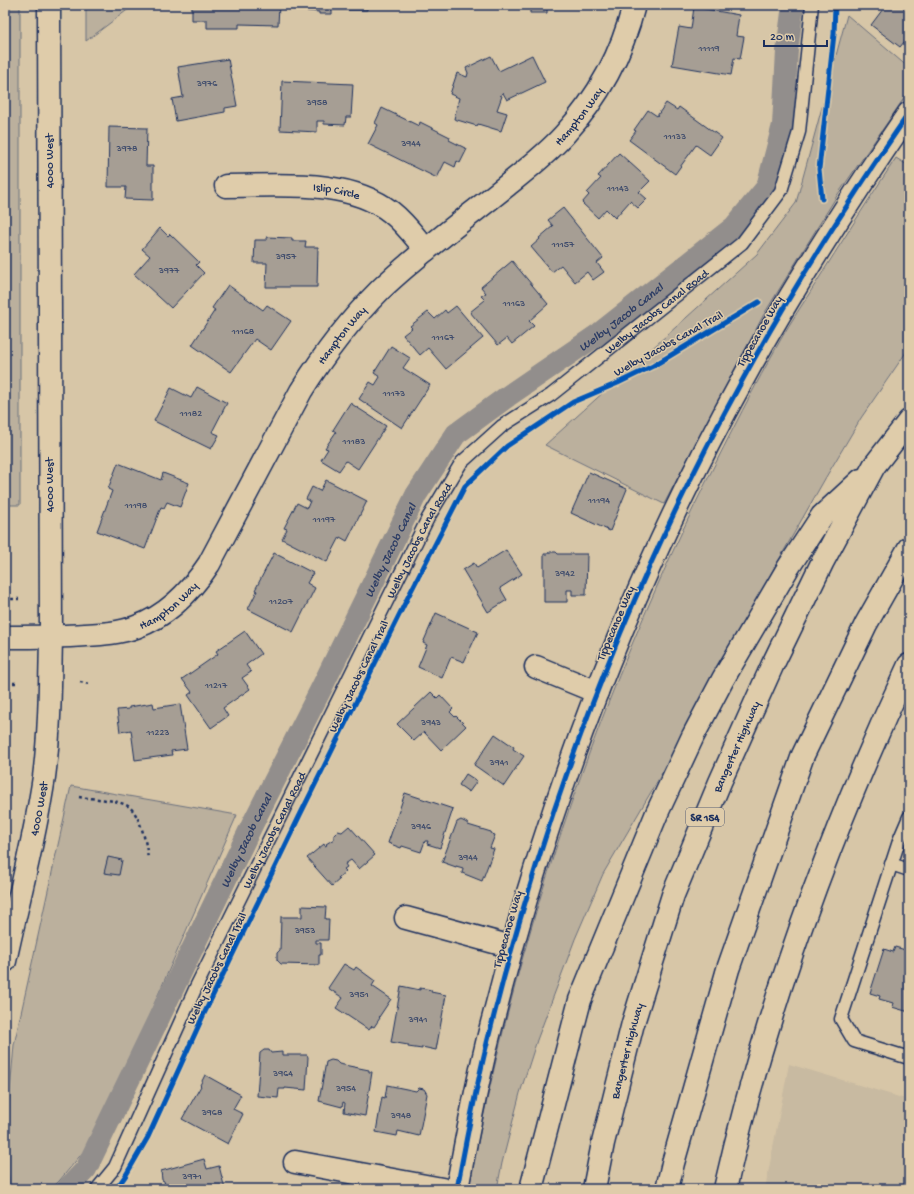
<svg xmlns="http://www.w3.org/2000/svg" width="914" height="1194" font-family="'Gochi Hand',sans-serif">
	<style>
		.built { fill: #c8baa1 }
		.green { fill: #bbb09d; stroke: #6b707e }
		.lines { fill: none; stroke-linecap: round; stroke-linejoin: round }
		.canal { stroke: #928e8c; stroke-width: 22 }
		.building { fill: #a69e94; stroke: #1b2f5e }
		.service-casing { stroke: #1b2f5e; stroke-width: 15 }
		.minor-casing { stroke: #1b2f5e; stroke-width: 25 }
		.secondary-casing { stroke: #1b2f5e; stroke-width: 25 }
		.motorway-casing { stroke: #1b2f5e; stroke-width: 25 }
		.path { stroke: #1b2f5e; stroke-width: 2.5; stroke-dasharray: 3 3; stroke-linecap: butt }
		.service { stroke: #dfccaa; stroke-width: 12 }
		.minor { stroke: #dfccaa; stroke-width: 22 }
		.secondary { stroke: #dfccaa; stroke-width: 22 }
		.motorway { stroke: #dfccaa; stroke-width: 22 }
		.cycleway-casing { stroke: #dfccaa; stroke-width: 8 }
		.cycleway { stroke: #0057b8; stroke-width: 5 }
		.labels { text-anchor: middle; stroke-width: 3; stroke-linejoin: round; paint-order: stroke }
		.number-label { font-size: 10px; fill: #3e4b6c }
		.shield { fill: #dfccaa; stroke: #565e75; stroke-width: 1 }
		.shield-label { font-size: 11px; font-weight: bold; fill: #1b2f5e }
		.street-label { font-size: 12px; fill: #1b2f5e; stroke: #dfccaa }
		.water-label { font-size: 13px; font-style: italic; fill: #2d3d65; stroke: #dfccaa }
	</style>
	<rect width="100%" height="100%" fill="#d7c6a7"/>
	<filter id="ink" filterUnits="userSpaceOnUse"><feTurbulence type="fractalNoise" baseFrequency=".025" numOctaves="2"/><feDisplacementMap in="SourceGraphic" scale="8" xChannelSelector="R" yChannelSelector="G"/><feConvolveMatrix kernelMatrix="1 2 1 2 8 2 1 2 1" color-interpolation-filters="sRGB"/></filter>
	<g filter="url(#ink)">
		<path class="built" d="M789,1064L909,1100V1189H765Z"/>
		<path class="green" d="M5,5H20V505H5Z
			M86,5H134L86,41Z
			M847,15L909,68V91L838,194L764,314L664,504L545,445L757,254L796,203Z
			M896,158L909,166V348L861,418L826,477L773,570L668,763L603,874L575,939L537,1040L520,1093L502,1163L497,1189H469C514,944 595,707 705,484C730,435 754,386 781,339C791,321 803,304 814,286C841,243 868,200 896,158Z
			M71,786L237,815L136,1045L108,1104L84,1151L60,1180L51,1189H10L8,1170L9,1103L14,1045Z"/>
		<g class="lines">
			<path class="canal" id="s1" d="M67,1189L86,1169L253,823L322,687L416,495L456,434L508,396L600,333L734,227L767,187L783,125L787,51L793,5"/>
		</g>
		<path class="building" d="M192,5H279L278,25L239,24V28H207V20H192Z
			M307,5H367V10H332V14H319V12L307,11Z
			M530,5H558V6H547V13H530Z
			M886,5H909V36L900,47L871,25Z
			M694,7L739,15L736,36L744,37L740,59L734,58L731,75L672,65L679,27L691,29Z
			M532,55L545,82L507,100L503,93L500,95L502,96L497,110L507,113L501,131L478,124L477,126L454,119L459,98L450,94L457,73L467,77L468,73L466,68L491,56L499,71Z
			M228,59L237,106L225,108V112L176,121L172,99L183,97L178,67Z
			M282,81L353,84L351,117H346L345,125L324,124V121H317V132L280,130Z
			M666,103L677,110L679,107L722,138L710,155L696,145L675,174L629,140L636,131L634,130L648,110L657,116Z
			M382,108L419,126L420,122L450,137L449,140L467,149L460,163L457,161L455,167L445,162L437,178L368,144L378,125L375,123Z
			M109,127L147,128L146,166H153V200L125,199L126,187H108Z
			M619,153L650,181L639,192L647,199L638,208L630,201L615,218L606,209L598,218L582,203L589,195L587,193L601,178L598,176Z
			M563,208L603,258L597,263L604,272L593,280L587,272L575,282L561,265L552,272L531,247L540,239L539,238L553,226L548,220Z
			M160,228L168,236L170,234L199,262L196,265L204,273L171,308L134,274L150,256L142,249Z
			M267,237L292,238V241H306L305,247H318L317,287H266L267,263H254L255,240H267Z
			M512,261L548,304L529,321L534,326L512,344L507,338L498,345L470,312L485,300L481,296L486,293L481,287Z
			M228,285L263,310L267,305L291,321L271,350L255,339L231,372L192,345L215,310L212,308Z
			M456,306L483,338L446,369L428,348L420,355L403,335L412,328L410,326L428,312L435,319L445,310L447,313Z
			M391,346L410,358L403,368L430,385L402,428L359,399L370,382L375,385L380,377L374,373Z
			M197,387L227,403L212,432L219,435L211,449L154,421L171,388L191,398Z
			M350,403L386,426L358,469L346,461L339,471L321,460L328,449L325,448L336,432L333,430Z
			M118,463L161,480L163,473L189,483L180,507L167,502L164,508L161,507L145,549L97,531L112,491L108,489Z
			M589,472L627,489L610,531L571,513Z
			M326,480L367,501L347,541L340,537L327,562L282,539L287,529L284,528L297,503L307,508L310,501L306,499L312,487L320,491Z
			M506,550L522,574L500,588L507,600L488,612L463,570L474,563L477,568Z
			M549,552H556L558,554H587L586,595H572V590H567V602H544V554H548Z
			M274,553L313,573L307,583L315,588L293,632L248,609L257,591L255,590Z
			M436,613L478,632L464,662L451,657L442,678L418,667L427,645L423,643Z
			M245,631L261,654L246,665L251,672L242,678L250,689L223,708L228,716L211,728L188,695L192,692L182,679L218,654L216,651Z
			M431,692L437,698L440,695L453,709L450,712L455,717L456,716L466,726L441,750L424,732L414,741L397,724Z
			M153,703L154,708L180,704L187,749L171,751L172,755L135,760L131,730L120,732L117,710L129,709V707Z
			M495,734L514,747L513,749L524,756L504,786L474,765Z
			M466,774L477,781L469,792L459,785Z
			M405,793L453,809L440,848L427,844L428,841H425L421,852L402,846L401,848L388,843Z
			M461,820L467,823L468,825L491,832L492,834L495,835L490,848L494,849L482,881L462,873L463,868L456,866V867L442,862L457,822Z
			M349,826L375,855L359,869L351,860L345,864L347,867L344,869L346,871L338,878L340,879L332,886L307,858L324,844L325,846L327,845L326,844L334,839V835L338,831L342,832Z
			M108,857L122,860L119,875L104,873Z
			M302,906L326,907L325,919H329L328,940H316V943H321V955H319V965L281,964L277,960V953L280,950L281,917H302Z
			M895,947L909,951V1012L892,1007L893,1003L879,999L880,996L870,993L884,949L893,952Z
			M344,964L354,970L356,967L375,981L372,986L391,999L379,1017L380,1018L374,1027L372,1026L369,1030L336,1008L343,998L328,988Z
			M401,986L420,990V988L432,990L431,992L446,995L436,1050L422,1047V1049L408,1047V1045L391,1042Z
			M264,1050H269L271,1053L282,1052V1055H307L308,1057L306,1090L285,1088V1089H279L278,1098L257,1096L260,1053Z
			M331,1060L336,1061L339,1064L369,1070V1072H372L365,1116L344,1112L345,1103L343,1102L342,1107L319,1101L326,1062Z
			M205,1075L241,1095L233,1109L243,1114L228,1144L182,1119L201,1086L200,1085Z
			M387,1085L416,1091L419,1088L424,1089L427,1094L419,1136L398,1131L397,1136L376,1132L382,1097L385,1098Z
			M204,1159L207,1169L219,1166L225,1189H166L164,1181L162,1180L161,1171Z"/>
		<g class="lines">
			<g class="service-casing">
				<g id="service">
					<path d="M909,817L900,838L841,1019L854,1041L909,1058"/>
					<path d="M891,864L909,870"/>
					<path id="s2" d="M97,1189L115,1167L196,987L428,518L461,463L502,426L551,395L742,243L781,191L799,132L812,5"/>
				</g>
			</g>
			<g class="minor-casing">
				<g id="minor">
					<path id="s3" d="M226,186C279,186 347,178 391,212C405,223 415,237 426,250"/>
					<path id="s4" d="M5,637C32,637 58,637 85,635C102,634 120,633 136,627C167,616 191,591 209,564L301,391C324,354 350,320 381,289C420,252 464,220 505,187C526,170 547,154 564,135C598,98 622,54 634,5"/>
					<path d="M536,667L597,692"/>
					<path d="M406,918L512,947"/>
					<path d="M295,1162L442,1189"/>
					<path d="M457,1189C467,1135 477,1081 491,1027C547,802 631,582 743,379C793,287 850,199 909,113"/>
				</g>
			</g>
			<g class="secondary-casing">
				<g id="secondary">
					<path id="s5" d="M5,961C18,900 35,839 44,777C50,731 50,684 51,637L49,5"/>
				</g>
			</g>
			<g class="motorway-casing">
				<g id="motorway">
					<path d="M531,1189L580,1000L657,813L693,736L723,679L788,568L822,516L861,480"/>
					<path id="s6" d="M594,1189L603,1143L633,1023L673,895L720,782L772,666L823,561L874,466L909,421"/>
					<path d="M667,1189L673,1163L728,969L803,755L866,624L909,548"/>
					<path d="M725,1189C766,1008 830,833 909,665"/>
				</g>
			</g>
			<path class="path" d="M11,599H19
				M80,682L89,684
				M13,683H19
				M79,797C92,799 116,799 128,806C141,815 146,843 148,858"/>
			<use href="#service" class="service"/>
			<use href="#minor" class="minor"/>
			<use href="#secondary" class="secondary"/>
			<use href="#motorway" class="motorway"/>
			<g class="cycleway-casing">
				<path id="cycleway" d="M822,199L819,169L834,34L835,5
					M116,1189L126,1175L148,1137L203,1016L300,815L408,597L465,486L507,446L573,402L618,383L653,366L759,302
					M457,1189C467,1135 477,1081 491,1027C547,802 631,582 743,379C793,287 850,199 909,113"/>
			</g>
			<use href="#cycleway" class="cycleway"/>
		</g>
	</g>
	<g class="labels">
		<g class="number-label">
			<text x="709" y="51">11119</text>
			<text x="207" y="86">3976</text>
			<text x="317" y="105">3958</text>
			<text x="675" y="139">11133</text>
			<text x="411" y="146">3944</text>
			<text x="127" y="151">3978</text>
			<text x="618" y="191">11143</text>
			<text x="563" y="247">11157</text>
			<text x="286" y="259">3957</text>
			<text x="169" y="273">3977</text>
			<text x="514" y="306">11163</text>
			<text x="243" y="334">11168</text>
			<text x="443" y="340">11167</text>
			<text x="394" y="396">11173</text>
			<text x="191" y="416">11182</text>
			<text x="354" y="444">11183</text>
			<text x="599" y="503">11194</text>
			<text x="136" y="508">11198</text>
			<text x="324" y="522">11197</text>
			<text x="565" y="576">3942</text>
			<text x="281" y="604">11207</text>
			<text x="216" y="688">11217</text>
			<text x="431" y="725">3943</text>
			<text x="158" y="735">11223</text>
			<text x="499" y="765">3941</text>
			<text x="421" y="829">3946</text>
			<text x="468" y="860">3944</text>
			<text x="305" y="933">3953</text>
			<text x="359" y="997">3951</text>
			<text x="418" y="1022">3941</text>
			<text x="283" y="1076">3964</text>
			<text x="346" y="1091">3954</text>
			<text x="212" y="1115">3968</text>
			<text x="401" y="1118">3948</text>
			<text x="192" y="1179">3971</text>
		</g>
		<rect class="shield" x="686" y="808" width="38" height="18" rx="3"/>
		<g class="shield-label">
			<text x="705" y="821">SR 154</text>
		</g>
		<g class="street-label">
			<text dy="4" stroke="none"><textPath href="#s4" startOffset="819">Hampton Way</textPath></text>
			<text transform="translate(49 161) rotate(-90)" y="4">4000 West</text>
			<text dy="4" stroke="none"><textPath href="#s3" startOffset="111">Islip Circle</textPath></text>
			<text dy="4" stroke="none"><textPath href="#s2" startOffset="1061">Welby Jacobs Canal Road</textPath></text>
			<text transform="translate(759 331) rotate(-60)" y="4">Tippecanoe Way</text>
			<text dy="4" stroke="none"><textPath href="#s4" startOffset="495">Hampton Way</textPath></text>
			<text transform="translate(668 343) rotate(-29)" y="4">Welby Jacobs Canal Trail</text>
			<text transform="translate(49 485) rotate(-90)" y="4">4000 West</text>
			<text dy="4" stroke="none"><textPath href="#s2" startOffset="725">Welby Jacobs Canal Road</textPath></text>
			<text dy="4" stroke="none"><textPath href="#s4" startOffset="171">Hampton Way</textPath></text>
			<text transform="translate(615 623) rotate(-67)" y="4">Tippecanoe Way</text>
			<text transform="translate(358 676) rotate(-64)" y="4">Welby Jacobs Canal Trail</text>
			<text dy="4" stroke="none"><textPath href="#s6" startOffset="466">Bangerter Highway</textPath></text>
			<text dy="4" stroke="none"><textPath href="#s5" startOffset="156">4000 West</textPath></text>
			<text dy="4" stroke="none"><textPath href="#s2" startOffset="401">Welby Jacobs Canal Road</textPath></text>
			<text transform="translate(507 929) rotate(-74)" y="4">Tippecanoe Way</text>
			<text transform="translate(216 968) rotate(-64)" y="4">Welby Jacobs Canal Trail</text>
			<text dy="4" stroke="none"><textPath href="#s6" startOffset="142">Bangerter Highway</textPath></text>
		</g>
		<g class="water-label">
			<text dy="5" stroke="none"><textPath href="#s1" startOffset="1053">Welby Jacob Canal</textPath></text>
			<text dy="5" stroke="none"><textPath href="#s1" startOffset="717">Welby Jacob Canal</textPath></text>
			<text dy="5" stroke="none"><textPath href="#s1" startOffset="393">Welby Jacob Canal</textPath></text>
		</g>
	</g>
	<rect width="914" height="1194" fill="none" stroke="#dfccaa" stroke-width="20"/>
	<rect x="10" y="10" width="894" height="1174" fill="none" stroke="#1b2f5e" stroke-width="1.5" filter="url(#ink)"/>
	<path d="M764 40v6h63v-6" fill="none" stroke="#1b2f5e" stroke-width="2"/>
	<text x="770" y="40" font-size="12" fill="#1b2f5e" stroke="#dfccaa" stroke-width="3" paint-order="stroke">20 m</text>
</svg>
